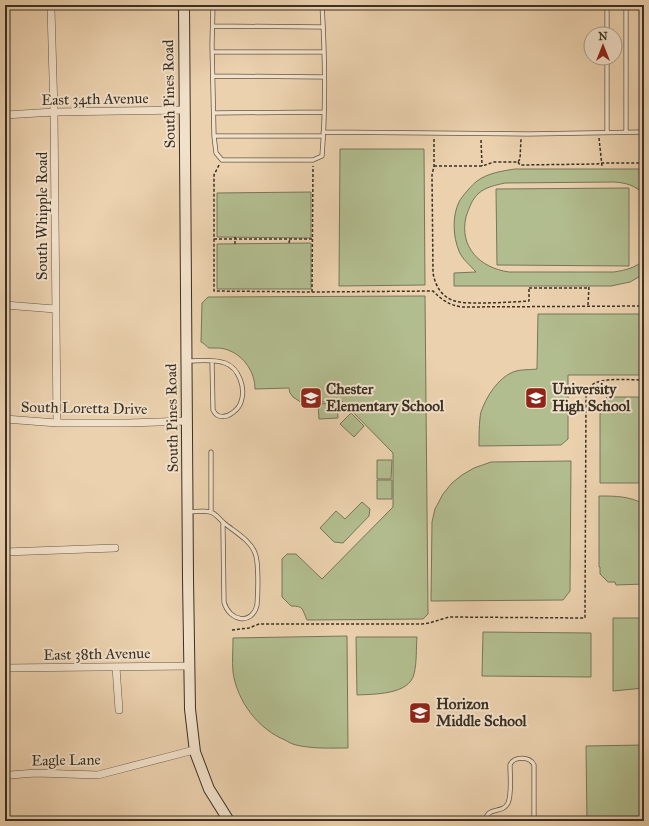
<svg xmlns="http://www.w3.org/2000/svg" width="649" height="826" font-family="'IM FELL Great Primer',serif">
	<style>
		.green { fill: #b2bd8f; stroke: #76765a }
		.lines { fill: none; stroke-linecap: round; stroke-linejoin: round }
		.lane-casing { stroke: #665847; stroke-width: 5 }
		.street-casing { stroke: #665847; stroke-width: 8 }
		.secondary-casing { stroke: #3a3025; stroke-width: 12 }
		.path { stroke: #3a3025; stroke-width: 1.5; stroke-dasharray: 3 2; stroke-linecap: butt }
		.lane { stroke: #f2e1ca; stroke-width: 3.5 }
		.street { stroke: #f2e1ca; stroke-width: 7 }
		.secondary { stroke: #f2e1ca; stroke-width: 10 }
		.labels { text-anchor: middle; stroke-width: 4; stroke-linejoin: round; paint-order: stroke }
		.street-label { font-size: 15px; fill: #3a3025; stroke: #f2e1ca }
		.poi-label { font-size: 15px; font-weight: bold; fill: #3a3025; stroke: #f2e1ca; text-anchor: start }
	</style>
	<rect width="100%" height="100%" fill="#ebd1ae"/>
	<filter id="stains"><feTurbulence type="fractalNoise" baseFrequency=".005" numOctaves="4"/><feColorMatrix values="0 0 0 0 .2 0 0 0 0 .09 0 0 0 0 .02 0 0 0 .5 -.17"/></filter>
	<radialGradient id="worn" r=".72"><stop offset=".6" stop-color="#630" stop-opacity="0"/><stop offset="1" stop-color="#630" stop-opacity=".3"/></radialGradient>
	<path class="green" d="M340,149H424L425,285L339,286Z
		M515,169H644V194C634,185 627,183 614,182L505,183C496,185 486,187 479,193C472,199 469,208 466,217C459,247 480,268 509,272H614C626,270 635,268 644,260V274L630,282L611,286H454V273L476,272C470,265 462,259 459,251C453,237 452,216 459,202C462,196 472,185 477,181C488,173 502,171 515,169Z
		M629,188V266L497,265L496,189Z
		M311,192V238L217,237V193Z
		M311,243V289H217V244Z
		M425,296L428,614L423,619L307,620C302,609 304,606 291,606L282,597V559L287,554H296L322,579L393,507V453L342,401L302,403L293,397L290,393L289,388L255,389C255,372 244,356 228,350C225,349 221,348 218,348C216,348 212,348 209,348C207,347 204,343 201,342L202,303L208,297Z
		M538,314H644V375H568V439L561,445L479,446C479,437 479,421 481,412C486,397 498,378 513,372C521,369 530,370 537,369Z
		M607,397H644V483H600V404Z
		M337,403L338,418L319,419L318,404Z
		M351,413L364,426L354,437L340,424Z
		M377,460H392L391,479H377Z
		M571,461L570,591L563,600L431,601L432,522L435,509L443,494L452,483L462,475L474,468L491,462Z
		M377,480H392V499H377Z
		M599,496C615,496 629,496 644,504V584L616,585L615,582H608L600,574V567H599Z
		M362,502L370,509L369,516L343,543L334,542L320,528L336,511L345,519Z
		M613,618H644V688L613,691Z
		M483,632L591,633V677L482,676Z
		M347,636L348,748C331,748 313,749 296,745C292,744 288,742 285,740C258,729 237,701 233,672C232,661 233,649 233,638Z
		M356,637H417C416,649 417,662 414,674C409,695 374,694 357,695Z
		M644,745V821H587L586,746Z"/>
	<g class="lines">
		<g class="lane-casing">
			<path id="lane" d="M213,5L212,45L214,136L216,153L222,160H313L322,156C326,106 325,55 322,5
				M607,5V34
				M213,26L323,27
				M213,52H324
				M607,58V132
				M213,76L324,77
				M214,113L324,112
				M323,132L528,134L644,132
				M626,132V5
				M214,136H323
				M187,361C199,361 213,359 225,363C239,368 246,388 241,402C239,409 228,419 219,416C216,415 214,412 213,410L212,361
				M211,452V511
				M189,512C195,512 204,510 210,512C216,513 220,520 224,523C235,532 250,540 255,553C259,562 258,594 257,605C252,626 229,621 224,602L223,529V522
				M485,821C488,805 502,815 508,803C512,794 510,776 510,765C513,756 530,756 534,765V821"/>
		</g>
		<g class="street-casing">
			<path id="street" d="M51,9L54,112L57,423
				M5,115L54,112L185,110
				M5,305L55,309
				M5,419L57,423H129L187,421
				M5,552L115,548
				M116,667L119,710
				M5,668L190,666
				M5,777L10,775L36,773L98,775L194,750L195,752"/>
		</g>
		<g class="secondary-casing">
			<path id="secondary" d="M184,5L188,578L190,709L195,752L209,789L229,821"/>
		</g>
		<path class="path" d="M599,138L602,166
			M434,139V166L432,175L433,273C435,284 440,295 452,300C460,303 471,303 480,303C496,303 513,302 529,301V287
			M481,140L482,166
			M518,162L520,165L597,164L601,163H644
			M219,165L214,175V291L312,292L433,291C442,300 449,305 462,307L644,306
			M434,166H482L494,162H518L520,159L521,139
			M214,239H312
			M289,243L290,238
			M235,244V237
			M529,288H589
			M312,292L313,166
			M588,305L589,286
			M232,630L249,628L259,624H422L429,623L449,617L585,618L586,396C587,392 588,388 592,385C601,377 631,380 644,380"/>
		<use href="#lane" class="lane"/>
		<use href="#street" class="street"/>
		<use href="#secondary" class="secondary"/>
	</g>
	<defs>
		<g id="school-square" transform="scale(1.15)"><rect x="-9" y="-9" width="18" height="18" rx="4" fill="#8f2418" stroke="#f2e1ca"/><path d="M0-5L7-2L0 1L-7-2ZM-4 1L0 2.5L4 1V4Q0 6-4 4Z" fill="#fff"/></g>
	</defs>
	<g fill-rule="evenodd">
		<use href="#school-square" x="311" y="398"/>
		<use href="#school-square" x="536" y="398"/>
		<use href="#school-square" x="420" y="713"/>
	</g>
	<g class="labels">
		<g class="street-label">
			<text transform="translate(169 94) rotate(-91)" y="5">South Pines Road</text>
			<text transform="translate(95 99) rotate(-1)" y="5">East 34th Avenue</text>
			<text transform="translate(42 216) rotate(-90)" y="5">South Whipple Road</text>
			<text transform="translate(84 408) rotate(1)" y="5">South Loretta Drive</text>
			<text transform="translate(172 418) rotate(-91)" y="5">South Pines Road</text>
			<text transform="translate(97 654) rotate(-1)" y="5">East 38th Avenue</text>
			<text transform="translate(66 760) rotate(-1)" y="5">Eagle Lane</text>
		</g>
		<g class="poi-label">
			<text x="326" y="394">Chester<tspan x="326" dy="17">Elementary School</tspan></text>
			<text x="552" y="394">University<tspan x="552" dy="17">High School</tspan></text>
			<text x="436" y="709">Horizon<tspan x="436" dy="17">Middle School</tspan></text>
		</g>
	</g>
	<rect width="649" height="826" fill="none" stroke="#ebd1ae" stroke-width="20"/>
	<rect x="6" y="6" width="637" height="814" fill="none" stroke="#3a3025" stroke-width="2"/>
	<rect x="10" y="10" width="629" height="806" fill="none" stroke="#3a3025"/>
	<g transform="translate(603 46)"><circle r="19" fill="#f2e1ca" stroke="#a89a88"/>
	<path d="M0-3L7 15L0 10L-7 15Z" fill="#8f2418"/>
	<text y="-6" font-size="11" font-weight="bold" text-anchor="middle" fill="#3a3025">N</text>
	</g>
	<rect width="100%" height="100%" filter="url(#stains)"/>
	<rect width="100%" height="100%" fill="url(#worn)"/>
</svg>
